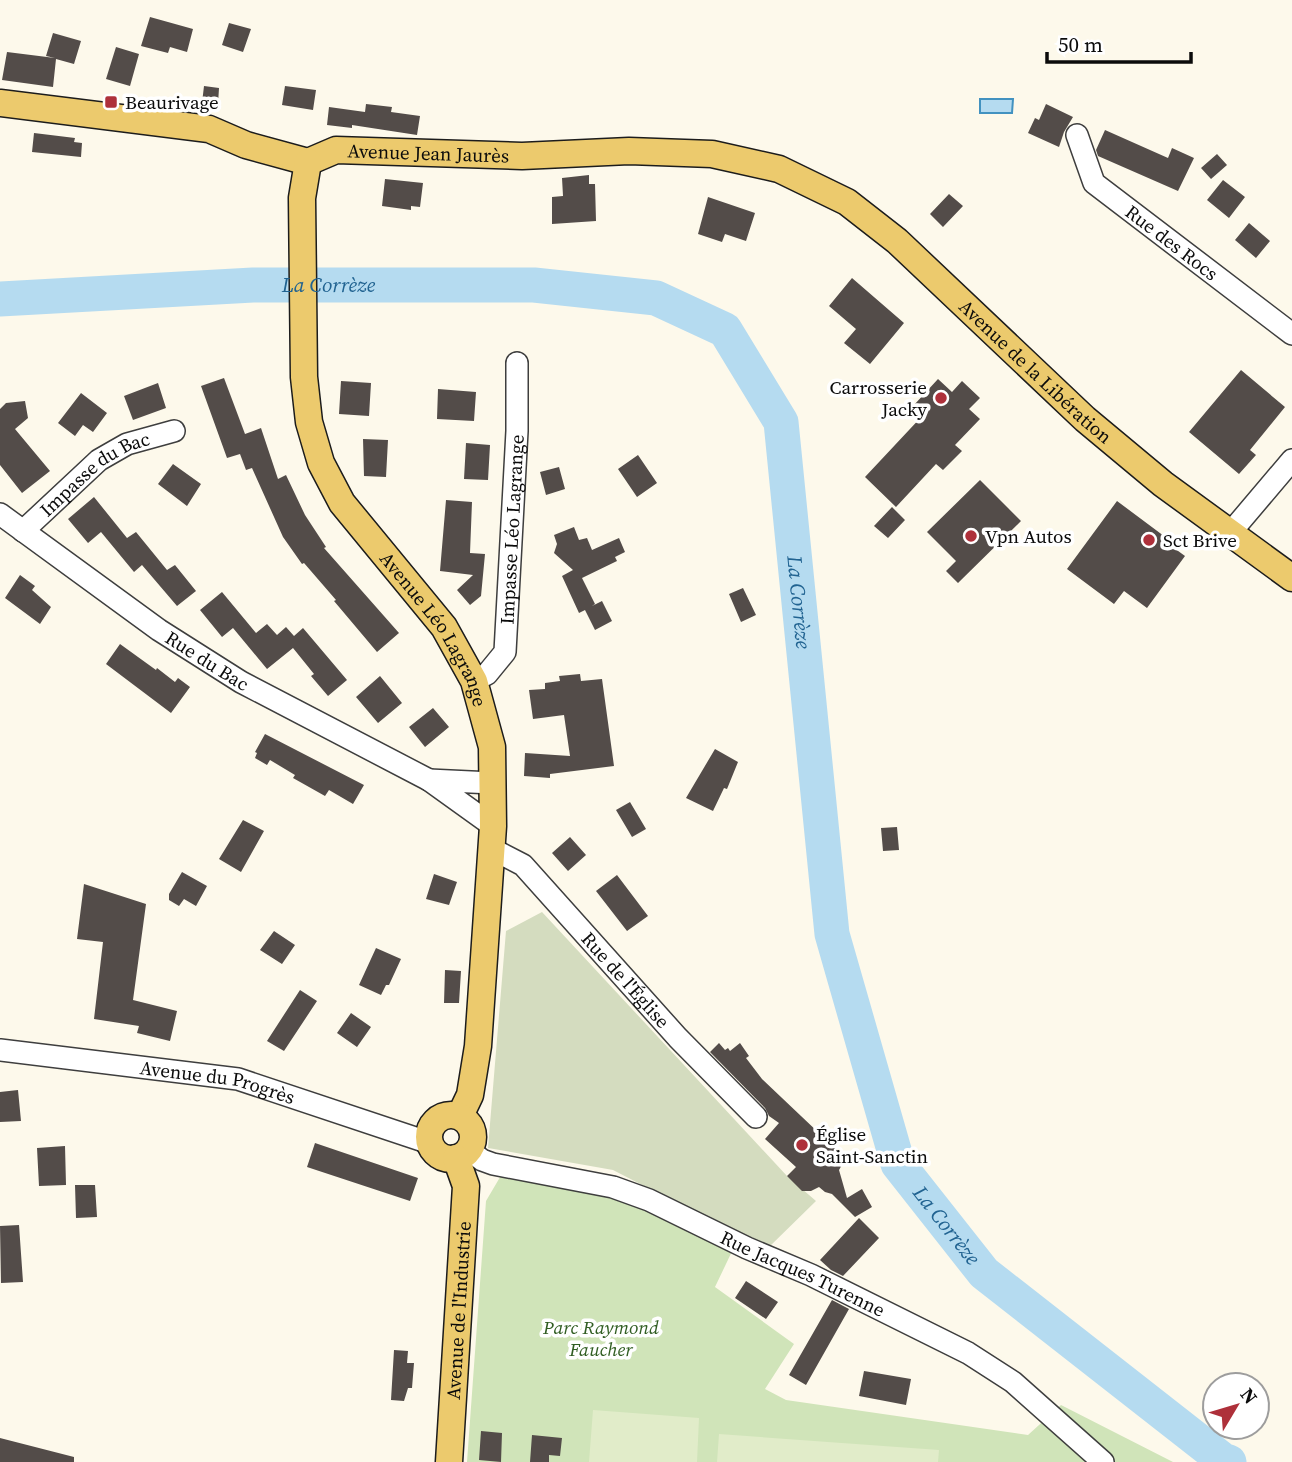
<svg xmlns="http://www.w3.org/2000/svg" width="1292" height="1462" font-family="'Source Serif 4',serif">
	<style>
		.green { fill: #d0e4b9 }
		.cemetery { fill: #d4dcbf }
		.pitch { fill: #e1ecc9 }
		.water { fill: #b5dbf0; stroke: #4292c0; stroke-width: 2 }
		.lines { fill: none; stroke-linecap: round; stroke-linejoin: round }
		.river { stroke: #b5dbf0; stroke-width: 35 }
		.building { fill: #534c49 }
		.minor-casing { stroke: #3e3e3e; stroke-width: 24 }
		.major-casing { stroke: #1c1c1c; stroke-width: 29 }
		.minor { stroke: #fff; stroke-width: 21 }
		.major { stroke: #ecca6d; stroke-width: 26 }
		.poi-dot { fill: #ae303a; stroke: #fff; stroke-width: 2.5 }
		.labels { text-anchor: middle; stroke-width: 7; stroke-linejoin: round; paint-order: stroke }
		.poi-label { font-size: 19px; fill: #0b0b0b; stroke: #fff; text-anchor: start }
		.street-label { font-size: 19px; fill: #0b0b0b; stroke: #fff }
		.park-label { font-size: 19px; font-style: italic; fill: #305d22; stroke: #fff }
		.water-label { font-size: 21px; font-style: italic; fill: #216391; stroke: #fff }
	</style>
	<rect width="100%" height="100%" fill="#fdf9eb"/>
	<path class="green" d="M506,1167L613,1187L736,1243L715,1287L794,1344L765,1389L786,1400L1028,1435L1061,1405L1173,1462H467L486,1201Z"/>
	<path class="cemetery" d="M542,912L787,1176L816,1201L767,1249L613,1170L488,1148L506,931Z"/>
	<path class="pitch" d="M593,1410L699,1418L697,1462H589Z
		M719,1434L939,1450L938,1462H717Z"/>
	<path class="water" d="M980,99H1013L1012,113H980Z"/>
	<g class="lines">
		<path class="river" id="s1" d="M0,299L253,285H534L656,298L725,330L781,422L832,934L898,1164L984,1273L1223,1460L1229,1462"/>
	</g>
	<path class="building" d="M150,17L193,29L187,52L170,47L168,53L141,46Z
		M229,23L251,29L243,52L222,45Z
		M53,33L81,41L74,64L56,59L53,87L2,80L7,52L55,58L46,56Z
		M116,47L139,54L130,86L106,79Z
		M204,86L219,88L218,104L202,103Z
		M285,86L316,90L313,110L282,105Z
		M366,104L392,107L391,112L420,116L417,135L352,125V128L327,125L329,107L365,112Z
		M1046,104L1073,117L1064,132L1059,147L1028,133L1035,118L1039,120Z
		M1105,130L1168,158L1172,148L1194,158L1178,191L1098,156L1096,150Z
		M34,133L75,138L74,142L82,143L81,157L32,152Z
		M1217,154L1227,165L1211,179L1201,168Z
		M589,175V184H595L596,221L552,224V197L563,196L562,178Z
		M385,179L423,183L420,207L411,206V210L382,206Z
		M1223,180L1245,197L1229,218L1207,200Z
		M949,194L963,206L943,227L930,214Z
		M708,197L755,213L746,241L725,234L722,242L698,234Z
		M1249,223L1270,241L1256,258L1235,240Z
		M852,278L904,323L870,364L844,343L856,329L829,306Z
		M1241,370L1285,407L1250,450L1256,455L1239,474L1189,432Z
		M224,378L245,434L261,428L278,479L286,475L305,515L326,547L324,548L399,633L377,652L334,601L336,600L304,563L302,564L283,537L252,468L246,470L240,454L227,458L201,386Z
		M938,379L952,392L962,381L980,398L969,409L980,419L955,445L962,451L943,470L936,464L896,507L865,477L924,414L914,405Z
		M341,381L371,383L369,416L339,414Z
		M158,383L166,408L133,420L124,396Z
		M438,389L476,392L474,421L437,419Z
		M81,393L107,413L93,432L83,425L75,436L58,423Z
		M25,401L28,418L15,429L50,471L22,493L0,465V409L6,403Z
		M363,439L388,440L386,477L364,476Z
		M466,443L490,445L488,480L464,479Z
		M638,455L657,483L637,497L618,469Z
		M173,464L201,484L187,506L158,484Z
		M559,467L565,489L546,495L540,472Z
		M980,480L1021,521L958,583L946,571L956,561L927,532Z
		M94,497L127,538L136,532L167,570L175,565L196,591L177,606L142,565L134,572L101,532L88,543L68,519Z
		M446,500L472,502L470,553L485,554L481,596L470,605L457,590L473,575L440,571Z
		M1117,501L1176,545L1174,548L1185,556L1147,608L1124,591L1114,604L1067,569Z
		M892,507L905,520L888,538L874,526Z
		M574,527L579,540L587,538L592,550L619,538L625,552L615,557L617,561L582,578L595,604L592,606L602,601L612,621L595,630L585,610L579,613L562,576L573,570L554,553L557,544L554,535Z
		M20,575L35,586L32,590L51,607L40,624L5,598Z
		M743,588L756,615L741,622L729,594Z
		M222,592L256,633L267,624L277,635L286,627L294,636L303,628L347,680L328,696L311,676L314,674L293,648L267,669L233,628L222,637L200,610Z
		M120,644L156,670L157,668L175,682L178,678L190,687L171,713L106,664Z
		M580,674L581,681L602,679L614,766L550,774V778L524,776L525,753L570,756L564,715L533,719L529,690L545,689V683L560,681L559,676Z
		M380,676L402,703L378,723L356,697Z
		M433,708L449,727L425,747L409,727Z
		M265,734L364,785L353,804L329,790L325,796L293,778L295,775L270,760L267,765L255,758L257,753L255,752Z
		M715,749L738,762L727,789L724,788L713,811L686,798Z
		M630,802L646,829L632,837L616,810Z
		M243,820L264,831L241,872L219,859Z
		M897,827L899,850L883,851L881,828Z
		M570,837L586,855L568,871L552,853Z
		M182,872L207,886L196,906L184,899L179,906L169,900V894Z
		M434,874L457,882L449,905L426,899Z
		M617,875L648,916L627,931L596,891Z
		M84,884L146,904L133,1000L177,1011L170,1041L137,1033L139,1026L94,1019L103,942L77,939Z
		M274,931L295,945L282,964L260,950Z
		M376,948L401,959L389,985H386L381,995L359,985Z
		M445,970L461,971L459,1003H444Z
		M300,990L317,1001L284,1051L267,1041Z
		M351,1013L371,1027L357,1047L337,1033Z
		M719,1043L725,1050L728,1048L730,1051L740,1043L749,1056L746,1058L762,1079L840,1153L843,1163L839,1170L847,1198L862,1189L872,1207L855,1217L832,1194L825,1192L819,1187L811,1191H802L787,1176L796,1167L765,1139L779,1123L769,1116L765,1108L710,1052Z
		M18,1090L21,1121L0,1122V1092Z
		M315,1143L418,1178L410,1201L307,1167Z
		M65,1146L66,1185L39,1186L37,1148Z
		M75,1185H95L97,1217L76,1218Z
		M859,1218L879,1238L843,1276L831,1270L820,1260Z
		M19,1225L23,1282L1,1283L0,1226Z
		M746,1281L778,1302L766,1319L735,1298Z
		M832,1300L849,1309L806,1385L789,1375Z
		M394,1350L408,1351L407,1363H414L412,1388H408L404,1401L391,1400Z
		M864,1371L911,1379L906,1405L859,1396Z
		M481,1431L502,1433L501,1462L479,1460Z
		M532,1435L562,1438L560,1456L549,1455V1462H530Z
		M0,1438L74,1457V1462H0Z"/>
	<g class="lines">
		<g class="minor-casing">
			<g id="minor">
				<path id="s2" d="M1077,135L1094,183L1292,334"/>
				<path id="s3" d="M0,514L159,630L241,682L429,780"/>
				<path id="s4" d="M23,531L99,460L127,444L174,431"/>
				<path d="M1231,532L1292,460"/>
				<path id="s5" d="M474,681L487,674L505,652L517,431V363"/>
				<path d="M492,783L429,780L493,826"/>
				<path id="s6" d="M492,849L523,865L678,1038L756,1117"/>
				<path id="s7" d="M0,1050L238,1079L430,1143"/>
				<path id="s8" d="M469,1150L482,1160L493,1164L613,1187L649,1200L747,1248L811,1275L968,1353L1013,1382L1103,1462"/>
			</g>
		</g>
		<g class="major-casing">
			<g id="major">
				<path id="s9" d="M0,103L209,129L246,145L308,162L336,150L522,156L629,151L712,154L779,169L847,202L897,241L1085,419L1163,484L1292,578"/>
				<path id="s10" d="M308,162L302,198L304,377L309,422L321,463L342,503L444,627L474,681L492,747L493,826L478,1046L470,1095L460,1116"/>
				<circle cx="451" cy="1137" r="22"/>
				<path id="s11" d="M449,1462L466,1186L456,1158"/>
			</g>
		</g>
		<use href="#minor" class="minor"/>
		<use href="#major" class="major"/>
	</g>
	<g class="poi-dot">
		<rect x="104" y="95" width="14" height="14" rx="3.5"/>
		<circle cx="941" cy="398" r="7"/>
		<circle cx="971" cy="536" r="7"/>
		<circle cx="1149" cy="540" r="7"/>
		<circle cx="802" cy="1145" r="7"/>
	</g>
	<g class="labels">
		<g class="poi-label">
			<text x="125" y="109">Beaurivage</text>
			<text x="927" y="394" text-anchor="end">Carrosserie<tspan x="927" dy="22">Jacky</tspan></text>
			<text x="985" y="543">Vpn Autos</text>
			<text x="1163" y="547">Sct Brive</text>
			<text x="816" y="1141">Église<tspan x="816" dy="22">Saint-Sanctin</tspan></text>
		</g>
		<g class="street-label">
			<text dy="7" stroke="none"><textPath href="#s9" startOffset="438">Avenue Jean Jaurès</textPath></text>
			<text dy="7" stroke="none"><textPath href="#s2" startOffset="149">Rue des Rocs</textPath></text>
			<text dy="7" stroke="none"><textPath href="#s9" startOffset="1120">Avenue de la Libération</textPath></text>
			<text dy="7" stroke="none"><textPath href="#s4" startOffset="93">Impasse du Bac</textPath></text>
			<text dy="7" stroke="none"><textPath href="#s5" startOffset="166">Impasse Léo Lagrange</textPath></text>
			<text dy="7" stroke="none"><textPath href="#s10" startOffset="506">Avenue Léo Lagrange</textPath></text>
			<text dy="7" stroke="none"><textPath href="#s3" startOffset="254">Rue du Bac</textPath></text>
			<text dy="7" stroke="none"><textPath href="#s6" startOffset="189">Rue de l'Église</textPath></text>
			<text dy="7" stroke="none"><textPath href="#s7" startOffset="220">Avenue du Progrès</textPath></text>
			<text dy="7" stroke="none"><textPath href="#s8" startOffset="359">Rue Jacques Turenne</textPath></text>
			<text dy="7" stroke="none"><textPath href="#s11" startOffset="152">Avenue de l'Industrie</textPath></text>
		</g>
		<g class="park-label">
			<text x="601" y="1334">Parc Raymond<tspan x="601" dy="22">Faucher</tspan></text>
		</g>
		<g class="water-label">
			<text dy="7" stroke="none"><textPath href="#s1" startOffset="329">La Corrèze</textPath></text>
			<text dy="7" stroke="none"><textPath href="#s1" startOffset="1022">La Corrèze</textPath></text>
			<text dy="7" stroke="none"><textPath href="#s1" startOffset="1673">La Corrèze</textPath></text>
		</g>
	</g>
	<g transform="translate(1236 1406) rotate(52)"><circle r="33" fill="#ffffff" stroke="#9d9d9d" stroke-width="2"/>
	<path d="M0-5L12 26L0 18L-12 26Z" fill="#ae303a"/>
	<text y="-10" font-size="19" font-weight="bold" text-anchor="middle" fill="#0b0b0b">N</text>
	</g>
	<path d="M1047 52v10h144v-10" fill="none" stroke="#0b0b0b" stroke-width="3.5"/>
	<text x="1058" y="52" font-size="21" fill="#0b0b0b" stroke="#ffffff" stroke-width="5" paint-order="stroke">50 m</text>
</svg>
